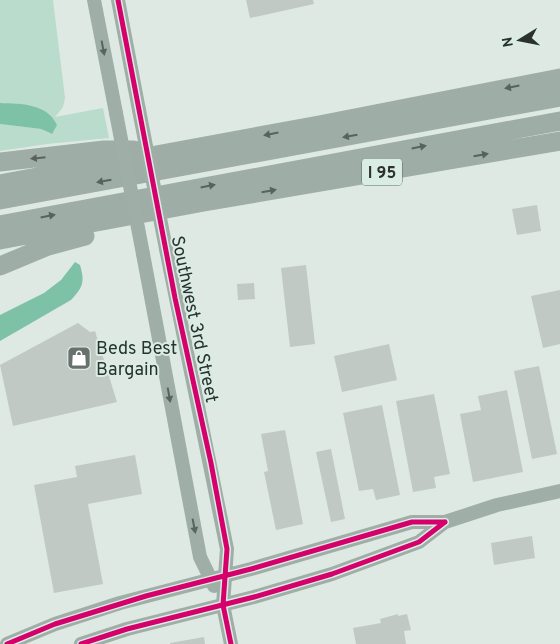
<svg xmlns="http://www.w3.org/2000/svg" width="560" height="644" font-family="Overpass,sans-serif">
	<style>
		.green { fill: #badccc }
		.water { fill: #7dc1a6 }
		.building { fill: #c1c9c5 }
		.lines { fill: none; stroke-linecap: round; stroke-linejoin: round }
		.secondary { stroke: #a0aea8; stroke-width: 14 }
		.highway { stroke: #9fada7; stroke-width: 19 }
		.secondary-bridge { stroke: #a0aea8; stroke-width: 14 }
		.cycleway-casing { stroke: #daede4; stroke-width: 8 }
		.cycleway { stroke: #d6006c; stroke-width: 5 }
		.oneway { fill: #59635f }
		.oneway2 { fill: #59635e }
		.labels { text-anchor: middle; stroke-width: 4; stroke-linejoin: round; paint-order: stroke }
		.shield { fill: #daede4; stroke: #5f6965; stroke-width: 1 }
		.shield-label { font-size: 16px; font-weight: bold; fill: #2a312e }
		.street-label { font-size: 18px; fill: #2a312e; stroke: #daede4 }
		.poi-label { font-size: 18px; fill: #2a312e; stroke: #daede4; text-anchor: start }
	</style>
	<rect width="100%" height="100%" fill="#dee9e4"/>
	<path class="green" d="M0,0H53L65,98L63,107L55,117L103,108L109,138L47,144L0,151V124L41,129L51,134L44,110L32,106L0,103Z"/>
	<path class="water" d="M0,103C21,104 47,103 57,125L52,134L41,129L0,124Z
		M75,262L80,265C85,282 83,287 71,300L0,341V315L44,293L61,280Z"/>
	<path class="building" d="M246,0H313L314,4L250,18Z
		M537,205L541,231L517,235L512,209Z
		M306,265L315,344L290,347L281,268Z
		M254,283L255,299L238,300L237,284Z
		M560,290V344L543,348L531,296Z
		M78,323L90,332L95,331L117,402L13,426L0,365Z
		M389,344L397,380L342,392L334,356Z
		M539,366L557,454L532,459L514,371Z
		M507,390L523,472L473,482L460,414L481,410L478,396Z
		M434,394L450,474L434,477L436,488L413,492L396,401Z
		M382,405L400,495L376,500L373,489L359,491L343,413Z
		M285,430L303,524L276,530L264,472L268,471L261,434Z
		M331,449L345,519L331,522L316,452Z
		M135,455L142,494L88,504L103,584L54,593L34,485L77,477L75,466Z
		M532,536L535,558L494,565L491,543Z
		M398,614V616L407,614L411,630L404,631L406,644H356L353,628L381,623L380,619Z
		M204,637L205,644H170V643Z"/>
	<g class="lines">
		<path class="secondary" d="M94,0L116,113
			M118,0L139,110
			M166,249L227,549L223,605L231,644
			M143,254L200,557L214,586
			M7,644L55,624L120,603L251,569L412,522H445L497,505L560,491
			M81,644L127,629L254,597L332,574L419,542L445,522"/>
		<path class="highway" d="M0,162L104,150H134
			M0,184L319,125L560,78
			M0,200L560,97
			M0,225L560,121
			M0,240L204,202L560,141
			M0,266L48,246L85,236"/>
		<path class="secondary-bridge" d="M139,110L166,249
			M116,113L143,254"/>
		<g class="cycleway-casing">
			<path id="cycleway" d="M118,0L175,298L211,463L227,549L223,605L231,644
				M7,644L55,624L146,596L251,569L412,522H445
				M81,644L127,629L254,597L332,574L419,542L445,522"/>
		</g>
		<use href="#cycleway" class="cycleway"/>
	</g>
	<defs><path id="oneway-solid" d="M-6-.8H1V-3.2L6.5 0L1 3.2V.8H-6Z" transform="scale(1.25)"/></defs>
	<g class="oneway">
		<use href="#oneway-solid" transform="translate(103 48) rotate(79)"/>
		<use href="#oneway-solid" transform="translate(169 395) rotate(80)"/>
		<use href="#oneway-solid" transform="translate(194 526) rotate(79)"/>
	</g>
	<g class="oneway2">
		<use href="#oneway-solid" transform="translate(512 87) rotate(169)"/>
		<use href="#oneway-solid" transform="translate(271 134) rotate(169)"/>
		<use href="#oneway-solid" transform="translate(350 136) rotate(170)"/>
		<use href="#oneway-solid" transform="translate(419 147) rotate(-11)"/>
		<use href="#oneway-solid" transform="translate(481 155) rotate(-10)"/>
		<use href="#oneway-solid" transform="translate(38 158) rotate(174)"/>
		<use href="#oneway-solid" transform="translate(104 181) rotate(170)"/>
		<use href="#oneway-solid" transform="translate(208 186) rotate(-11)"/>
		<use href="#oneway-solid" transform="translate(269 191) rotate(-10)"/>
		<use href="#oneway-solid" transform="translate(48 216) rotate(-11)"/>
	</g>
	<defs>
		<g id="shop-square" transform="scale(1.25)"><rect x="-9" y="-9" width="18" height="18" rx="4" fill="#69716e" stroke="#daede4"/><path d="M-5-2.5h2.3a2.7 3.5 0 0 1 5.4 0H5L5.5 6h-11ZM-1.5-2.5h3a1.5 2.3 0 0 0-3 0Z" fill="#fff"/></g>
	</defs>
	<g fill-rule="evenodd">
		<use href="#shop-square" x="79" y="358"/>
	</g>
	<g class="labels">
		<rect class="shield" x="362" y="158.5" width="40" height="27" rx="4"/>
		<g class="shield-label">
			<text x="382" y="178">I 95</text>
		</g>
		<g class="street-label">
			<text transform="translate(195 319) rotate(78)" y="6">Southwest 3rd Street</text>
		</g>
		<g class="poi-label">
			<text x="96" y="354">Beds Best<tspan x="96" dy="21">Bargain</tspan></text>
		</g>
	</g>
	<g transform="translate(520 40) rotate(260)" stroke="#daede4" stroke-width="4" paint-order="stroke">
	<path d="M0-4L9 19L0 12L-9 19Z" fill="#2a312e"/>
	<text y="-8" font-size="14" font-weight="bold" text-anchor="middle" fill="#2a312e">N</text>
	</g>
</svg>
